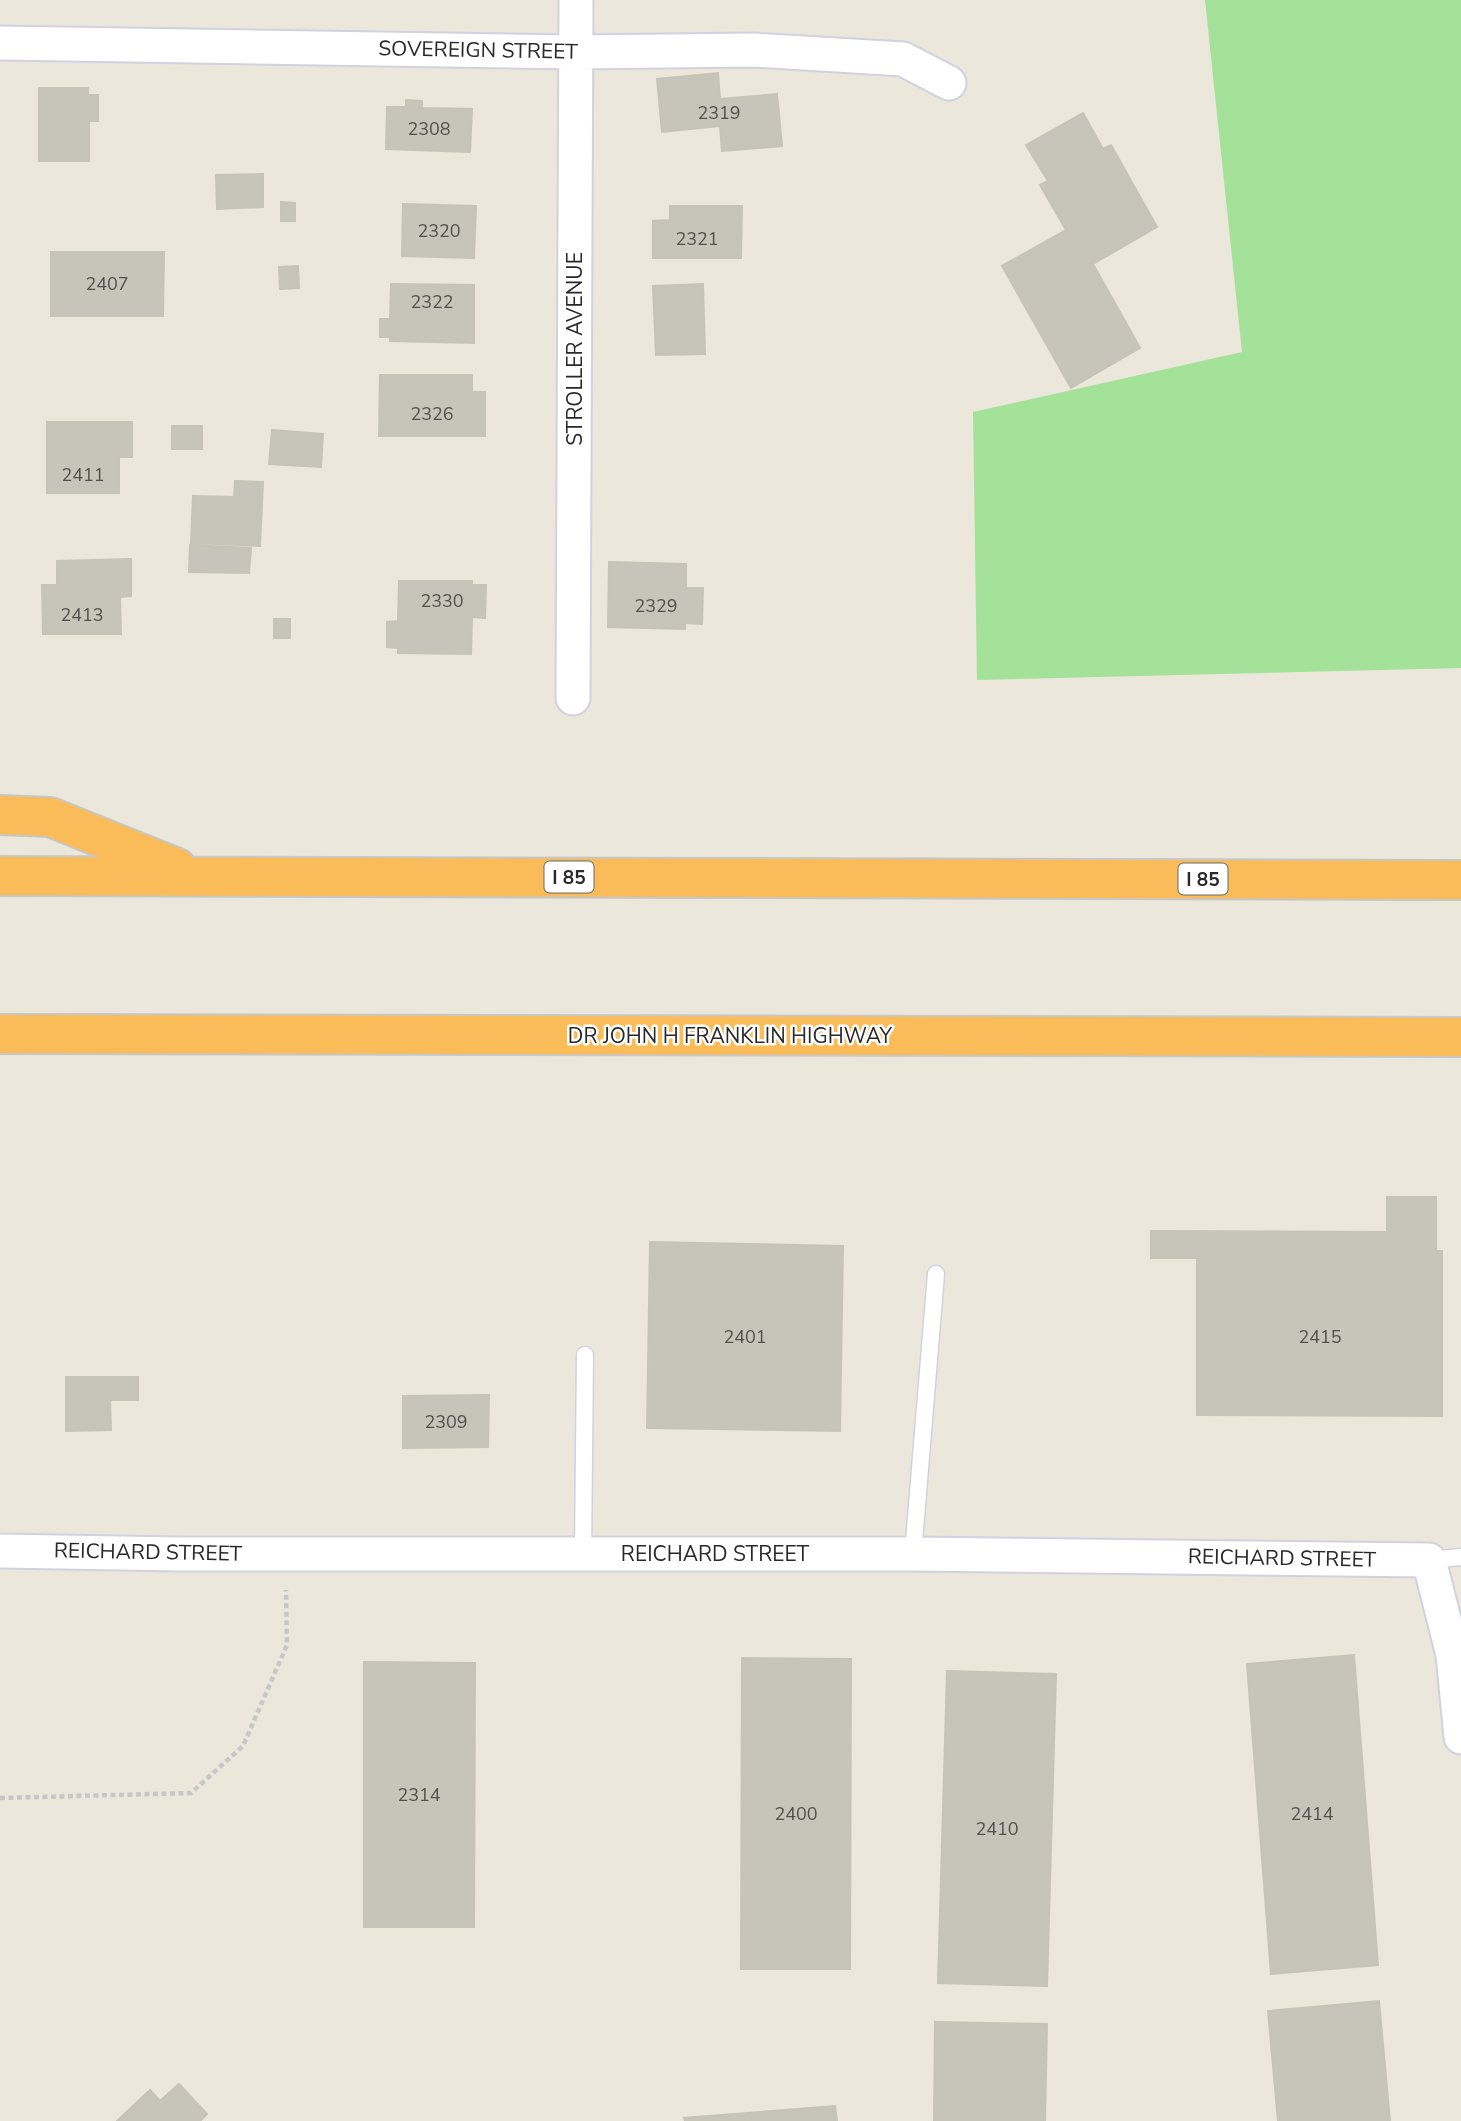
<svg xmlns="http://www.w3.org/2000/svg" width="1461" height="2121" font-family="'Nunito Sans',sans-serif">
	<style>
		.green { fill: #a4e199 }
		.building { fill: #c7c5ba; stroke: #c6c4b5; stroke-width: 2 }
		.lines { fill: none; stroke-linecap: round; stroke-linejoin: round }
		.service-casing { stroke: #d1d1e2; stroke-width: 19 }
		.minor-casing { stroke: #d1d1e2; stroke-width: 37 }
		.motorway-casing { stroke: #c7c7c7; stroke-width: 42 }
		.path { stroke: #c7c7c7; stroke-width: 4.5; stroke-dasharray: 5 3.5; stroke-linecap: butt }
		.service { stroke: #fff; stroke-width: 16 }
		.minor { stroke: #fff; stroke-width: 33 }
		.motorway { stroke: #f9bc58; stroke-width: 38 }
		.labels { text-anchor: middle; stroke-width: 5; stroke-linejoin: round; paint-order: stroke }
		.number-label { font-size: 18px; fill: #50504d }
		.shield { fill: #fff; stroke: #696969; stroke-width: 2 }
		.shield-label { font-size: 19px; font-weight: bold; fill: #292929 }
		.street-label { font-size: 21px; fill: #292929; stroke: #fff }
	</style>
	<rect width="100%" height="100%" fill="#ebe7db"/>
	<path class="green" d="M1205,0H1461V668L977,680L973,412L1242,352Z"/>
	<path class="building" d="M718,73L720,99L777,94L782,146L722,151L720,126L662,132L657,79Z
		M39,88H88V95H98V121H89V161H39Z
		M406,100L422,101V108L472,109L470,152L386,149L387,107H406Z
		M1083,113L1103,149L1111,145L1157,227L1093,264L1140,348L1071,388L1002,266L1066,230L1040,185L1048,181L1026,145Z
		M263,174V207L217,209L216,175Z
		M281,202L295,203V221H281Z
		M403,204L476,206L474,258L402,256Z
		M670,206H742L741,258H653V221L670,220Z
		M51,252H164L163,316H51Z
		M298,266L299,288L280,289L279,267Z
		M391,284L474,285V343L390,341V337H380V319H390Z
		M703,284L705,354L656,355L653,286Z
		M380,375H472V392H485V436H379Z
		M47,422H132V457H119V493H47Z
		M172,426H202V449H172Z
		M272,430L323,434L321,467L269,464Z
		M235,481L263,482L260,546L191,543L193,496L234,497Z
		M190,545L251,548L249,573L189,572Z
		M131,559V596L120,597L121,634H43L42,585H57V561Z
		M609,562L686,564V588H703L702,624L685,623V629L608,627Z
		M399,581H472V585H486L485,618L472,617L471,654L398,653V648L387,647V622L398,621Z
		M274,619H290V638H274Z
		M1387,1197H1436V1251H1442V1416L1197,1415V1258H1151V1231L1387,1232Z
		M650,1242L843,1246L840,1431L647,1428Z
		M66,1377H138V1400H110L111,1430L66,1431Z
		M489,1395L488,1447L403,1448V1396Z
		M1354,1655L1378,1965L1271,1974L1247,1664Z
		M742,1658L851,1659L850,1969H741Z
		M364,1662L475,1663L474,1927H364Z
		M947,1671L1056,1674L1047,1986L938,1983Z
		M1379,2001L1390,2121H1278L1268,2011Z
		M935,2022L1047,2024L1045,2121H934Z
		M179,2084L207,2114L200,2121H117L150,2090L160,2101Z
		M835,2106L837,2121H685L684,2118Z"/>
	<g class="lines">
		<g class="service-casing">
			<path id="service" d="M583,1554L585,1355
				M913,1554L936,1274
				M1429,1560L1461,1557"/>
		</g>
		<g class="minor-casing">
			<path id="minor" d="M0,43L575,52L754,50L903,59L949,83
				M573,698L576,0
				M0,1551L180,1554H913L1429,1560L1453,1655L1461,1737"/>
		</g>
		<g class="motorway-casing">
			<path id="motorway" d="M0,815L50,817L177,868
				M0,876L1461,880
				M0,1034L1461,1037"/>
		</g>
		<path class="path" d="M0,1798L191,1793L243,1746L287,1645L286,1590"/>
		<use href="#service" class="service"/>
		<use href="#minor" class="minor"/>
		<use href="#motorway" class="motorway"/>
	</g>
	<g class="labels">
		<g class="number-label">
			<text x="719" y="119">2319</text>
			<text x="429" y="135">2308</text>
			<text x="439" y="237">2320</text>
			<text x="697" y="245">2321</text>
			<text x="107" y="290">2407</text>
			<text x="432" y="308">2322</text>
			<text x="432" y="420">2326</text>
			<text x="83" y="481">2411</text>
			<text x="442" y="607">2330</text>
			<text x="656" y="612">2329</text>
			<text x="82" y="621">2413</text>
			<text x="745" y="1343">2401</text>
			<text x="1320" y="1343">2415</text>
			<text x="446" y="1428">2309</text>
			<text x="419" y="1801">2314</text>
			<text x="796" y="1820">2400</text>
			<text x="1312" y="1820">2414</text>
			<text x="997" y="1835">2410</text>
		</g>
		<g class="shield">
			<rect x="544.5" y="861.5" width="49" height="31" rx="5"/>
			<rect x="1178.5" y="863.5" width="49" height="31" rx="5"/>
		</g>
		<g class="shield-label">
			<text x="569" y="884">I 85</text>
			<text x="1203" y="886">I 85</text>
		</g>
		<g class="street-label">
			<text transform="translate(478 50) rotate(1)" y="7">SOVEREIGN STREET</text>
			<text transform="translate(575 349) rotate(-90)" y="7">STROLLER AVENUE</text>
			<text x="730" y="1043">DR JOHN H FRANKLIN HIGHWAY</text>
			<text transform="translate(148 1552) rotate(1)" y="7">REICHARD STREET</text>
			<text x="715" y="1561">REICHARD STREET</text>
			<text transform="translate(1282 1558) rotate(1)" y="7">REICHARD STREET</text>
		</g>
	</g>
</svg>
